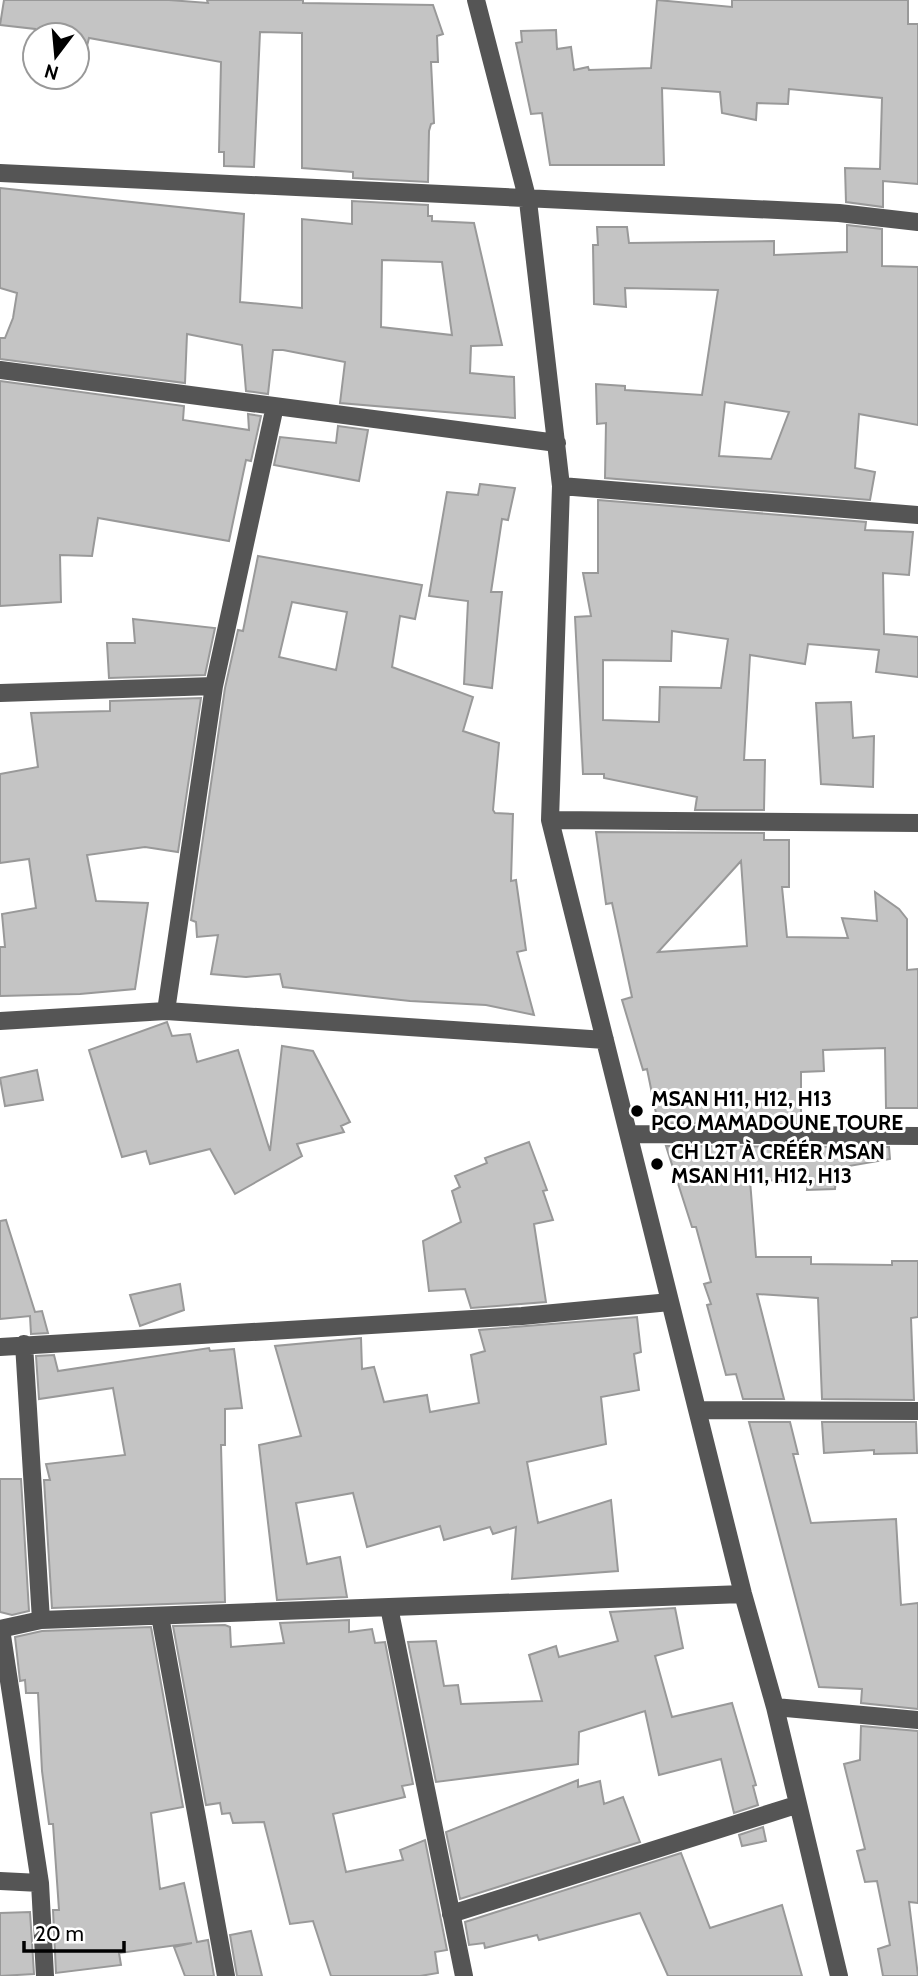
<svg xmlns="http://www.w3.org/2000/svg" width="918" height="1976" font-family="Cabin,sans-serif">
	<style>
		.building { fill: #c4c4c4; stroke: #999; stroke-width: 2; fill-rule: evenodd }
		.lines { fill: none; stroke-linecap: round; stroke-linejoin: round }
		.minor { stroke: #555; stroke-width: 18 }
		.poi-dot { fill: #000; stroke: #fff; stroke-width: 2.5 }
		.labels { text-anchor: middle; stroke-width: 6; stroke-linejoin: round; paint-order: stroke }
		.poi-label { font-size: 21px; font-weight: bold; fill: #000; stroke: #fff; text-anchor: start }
	</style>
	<rect width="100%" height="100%" fill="#fff"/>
	<path class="building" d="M4,0H169L208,3L207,0H303V3L433,5L443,34L437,36L438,62H431L434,123L431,124L429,131L428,182L353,178V172L302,168V33L260,32L254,167L224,166V152H219L221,62L89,38L87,46L77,45V35H35L34,39L35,29L0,25Z
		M657,0L732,7V0H908V24H918V184L883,181V207L846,202L845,168L880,169L882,98L789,89L788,104L757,103L756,120L722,113L720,92L662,88L664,165H550L542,113L531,114L516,43L522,42L521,31L556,30L557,49L571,47L574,70L588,67L589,70L651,68Z
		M0,188L244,214L240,302L302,308V219L352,224V201L428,205V216H432V221L474,223L502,345L471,346L470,373L514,377L515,418L340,403L345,362L283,350H273L268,394L246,391L242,345L187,334L185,383L0,359V338H5L13,318L17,293L0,288ZM382,260L442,262L452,335L381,327Z
		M847,225L882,229V266L918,267V425L859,414L855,468L875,472L870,500L605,478L606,423L597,424L596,384L625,386V390L702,395L718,290L625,288L626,307L594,304L593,245H598L597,227H627L629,243L774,241V255L847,252ZM725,402L789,412L771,459L719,456Z
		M0,381L184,406L183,420L249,430L248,414L261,416L251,461L246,460L229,541L98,518L92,556L60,555L61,602L0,606Z
		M338,426L368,430L359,481L274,465L280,437L336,443Z
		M480,484L515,488L508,520L502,519L491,592H502L492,688L464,684L468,601L429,596L447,492L478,495Z
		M598,500L866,522L865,530L913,532L909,575L883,573L884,634L918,637V677L876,672L879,650L808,644L805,664L750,655L744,760H765L764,810H695L697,797L604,778V774H583L575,617L591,616L583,573H598ZM672,631L728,639L721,688L660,687L659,722L603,720V660L671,661Z
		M258,556L422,585L415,619L400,616L392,667L473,697L463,731L499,743L493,810L495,813L513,814L511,881L516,880L526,950L517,952L534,1015L486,1005L410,1001L283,987L280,974L246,977L211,974L218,935L197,937L196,922L191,920L225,688L238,630L243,631ZM292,602L347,612L336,670L279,657Z
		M133,619L215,628L205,675L109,678L107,643H135Z
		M201,698L178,852L145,847L87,855L96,901L148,903L135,989L80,994L0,996V947H5L2,914L36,908L29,859L0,863V774L38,767L31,713L110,711V701Z
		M851,702L853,738L874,736L873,787L821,784L816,703Z
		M596,832L764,833V840H789V887H782L787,937L848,938L842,918L877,921L875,892L899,909L907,919V970L918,969V1108H886L885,1048L823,1050L824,1071L801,1072V1124L658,1123L647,1069L643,1070L622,1000L632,997L612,903L606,904ZM741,861L747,946L658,952Z
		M167,1022L172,1036L190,1034L197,1062L238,1050L270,1151L282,1046L313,1051L350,1122L341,1126L344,1132L297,1144L302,1156L235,1194L210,1149L150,1164L146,1151L122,1157L89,1050Z
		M37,1070L43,1100L5,1106L0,1078Z
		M529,1142L547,1190L543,1191L553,1220L534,1224L546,1302L471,1308L465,1289L429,1291L423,1241L461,1222L452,1191L460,1187L455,1176L487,1163L485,1158Z
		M666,1146L889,1147L890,1159L837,1168L835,1189L807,1190L808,1181L750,1180L756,1257H811V1264L892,1265V1261H918V1317L911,1318L914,1400L822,1399L818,1298L757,1294L784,1399H743L736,1374L726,1375L707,1305L711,1304L704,1284L711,1282L696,1227H692Z
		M6,1220L35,1312L42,1311L48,1333L31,1334L30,1316L0,1319V1221Z
		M180,1284L184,1310L140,1326L130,1295Z
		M637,1317L641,1352L634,1354L639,1390L601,1397L606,1444L527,1462L538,1523L611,1500L618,1571L512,1579L516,1527L493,1534L490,1527L444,1540L440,1526L367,1547L353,1493L296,1503L307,1564L340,1557L347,1597L277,1600L259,1445L301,1436L275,1346L361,1338L362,1369L374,1367L384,1402L427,1395L430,1412L479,1403L471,1355L485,1351L479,1330Z
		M209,1348L210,1351L234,1349L242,1408L225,1409V1445H221L225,1602L52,1608L44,1480H50L46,1464L125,1455L113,1388L39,1399L36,1356L54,1355L58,1371Z
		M749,1422H790L798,1454H793L811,1523L896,1519L901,1605L918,1603V1709L861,1703L862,1689L819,1687Z
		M822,1422H916L917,1453L874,1454V1450L824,1453Z
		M0,1479H21L29,1611L12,1615L0,1612Z
		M675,1608L683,1648L655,1656L672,1717L732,1703L756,1785L753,1786L758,1805L734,1813L721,1759L659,1775L645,1711L579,1732L578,1764L436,1782L408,1642L436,1641L444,1686L458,1685L461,1704L542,1701L529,1655L556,1646L559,1657L618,1641L610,1612Z
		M349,1620V1632L372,1629L375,1643L385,1642L413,1784L402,1786L405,1797L333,1814L346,1872L403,1860L400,1850L425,1840L447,1950L435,1952L438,1973L420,1976H331L313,1921L290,1924L264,1822L233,1823L230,1813L222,1814L220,1803L206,1805L173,1626L225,1625L230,1627L231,1647L284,1643L280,1623Z
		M151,1627L183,1807L151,1813L160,1889L184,1883L197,1942L208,1940L214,1976H185L174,1947L192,1943L119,1953L121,1965L56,1973L53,1910H59L53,1824H49L42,1771L38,1693H26L25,1680L20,1681L15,1637L42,1631Z
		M861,1726L918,1731V1903L909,1902L918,1976H883L878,1949L890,1945L877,1881L865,1882L857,1851L865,1849L844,1764L860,1760Z
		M578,1780V1787L600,1781L604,1804L623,1797L640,1842L460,1899L446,1832Z
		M763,1827L766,1841L742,1846L739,1835Z
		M681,1853L710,1928L782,1905L802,1976H668L640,1913L539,1940L537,1935L485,1948L484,1943L469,1945L465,1922Z
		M30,1912L34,1974L0,1976V1913Z
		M251,1931L262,1976H237L230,1935Z"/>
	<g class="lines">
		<path class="minor" d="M476,0L528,201L561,486L550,820L743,1594L775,1707L839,1976
			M0,173L839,213L918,222
			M0,370L557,443
			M561,486L918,515
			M0,693L214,686
			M550,820L918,823
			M166,1011L214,686L275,406
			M0,1021L166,1011L605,1040
			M629,1134L918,1136
			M24,1344L41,1620
			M0,1347L522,1316L670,1302
			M698,1410L918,1411
			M389,1607L464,1976
			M160,1616L226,1976
			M0,1629L41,1620L743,1594
			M1,1629L40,1883L45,1976
			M775,1707L918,1720
			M0,1881L40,1883
			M451,1914L796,1805"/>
	</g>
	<g class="poi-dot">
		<circle cx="637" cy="1111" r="7"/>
		<circle cx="657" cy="1164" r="7"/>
	</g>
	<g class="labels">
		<g class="poi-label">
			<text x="651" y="1106">MSAN H11, H12, H13<tspan x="651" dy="24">PCO MAMADOUNE TOURE</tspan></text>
			<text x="671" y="1159">CH L2T À CRÉÉR MSAN<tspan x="671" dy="24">MSAN H11, H12, H13</tspan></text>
		</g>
	</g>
	<g transform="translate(56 56) rotate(196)"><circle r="33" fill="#ffffff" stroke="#999999" stroke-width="2"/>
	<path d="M0-5L12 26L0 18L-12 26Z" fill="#000000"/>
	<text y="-10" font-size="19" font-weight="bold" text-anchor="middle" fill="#000000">N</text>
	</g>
	<path d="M24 1941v10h100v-10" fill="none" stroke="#000000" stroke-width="3.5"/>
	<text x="35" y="1941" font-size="21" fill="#000000" stroke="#ffffff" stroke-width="5" paint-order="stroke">20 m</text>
</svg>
